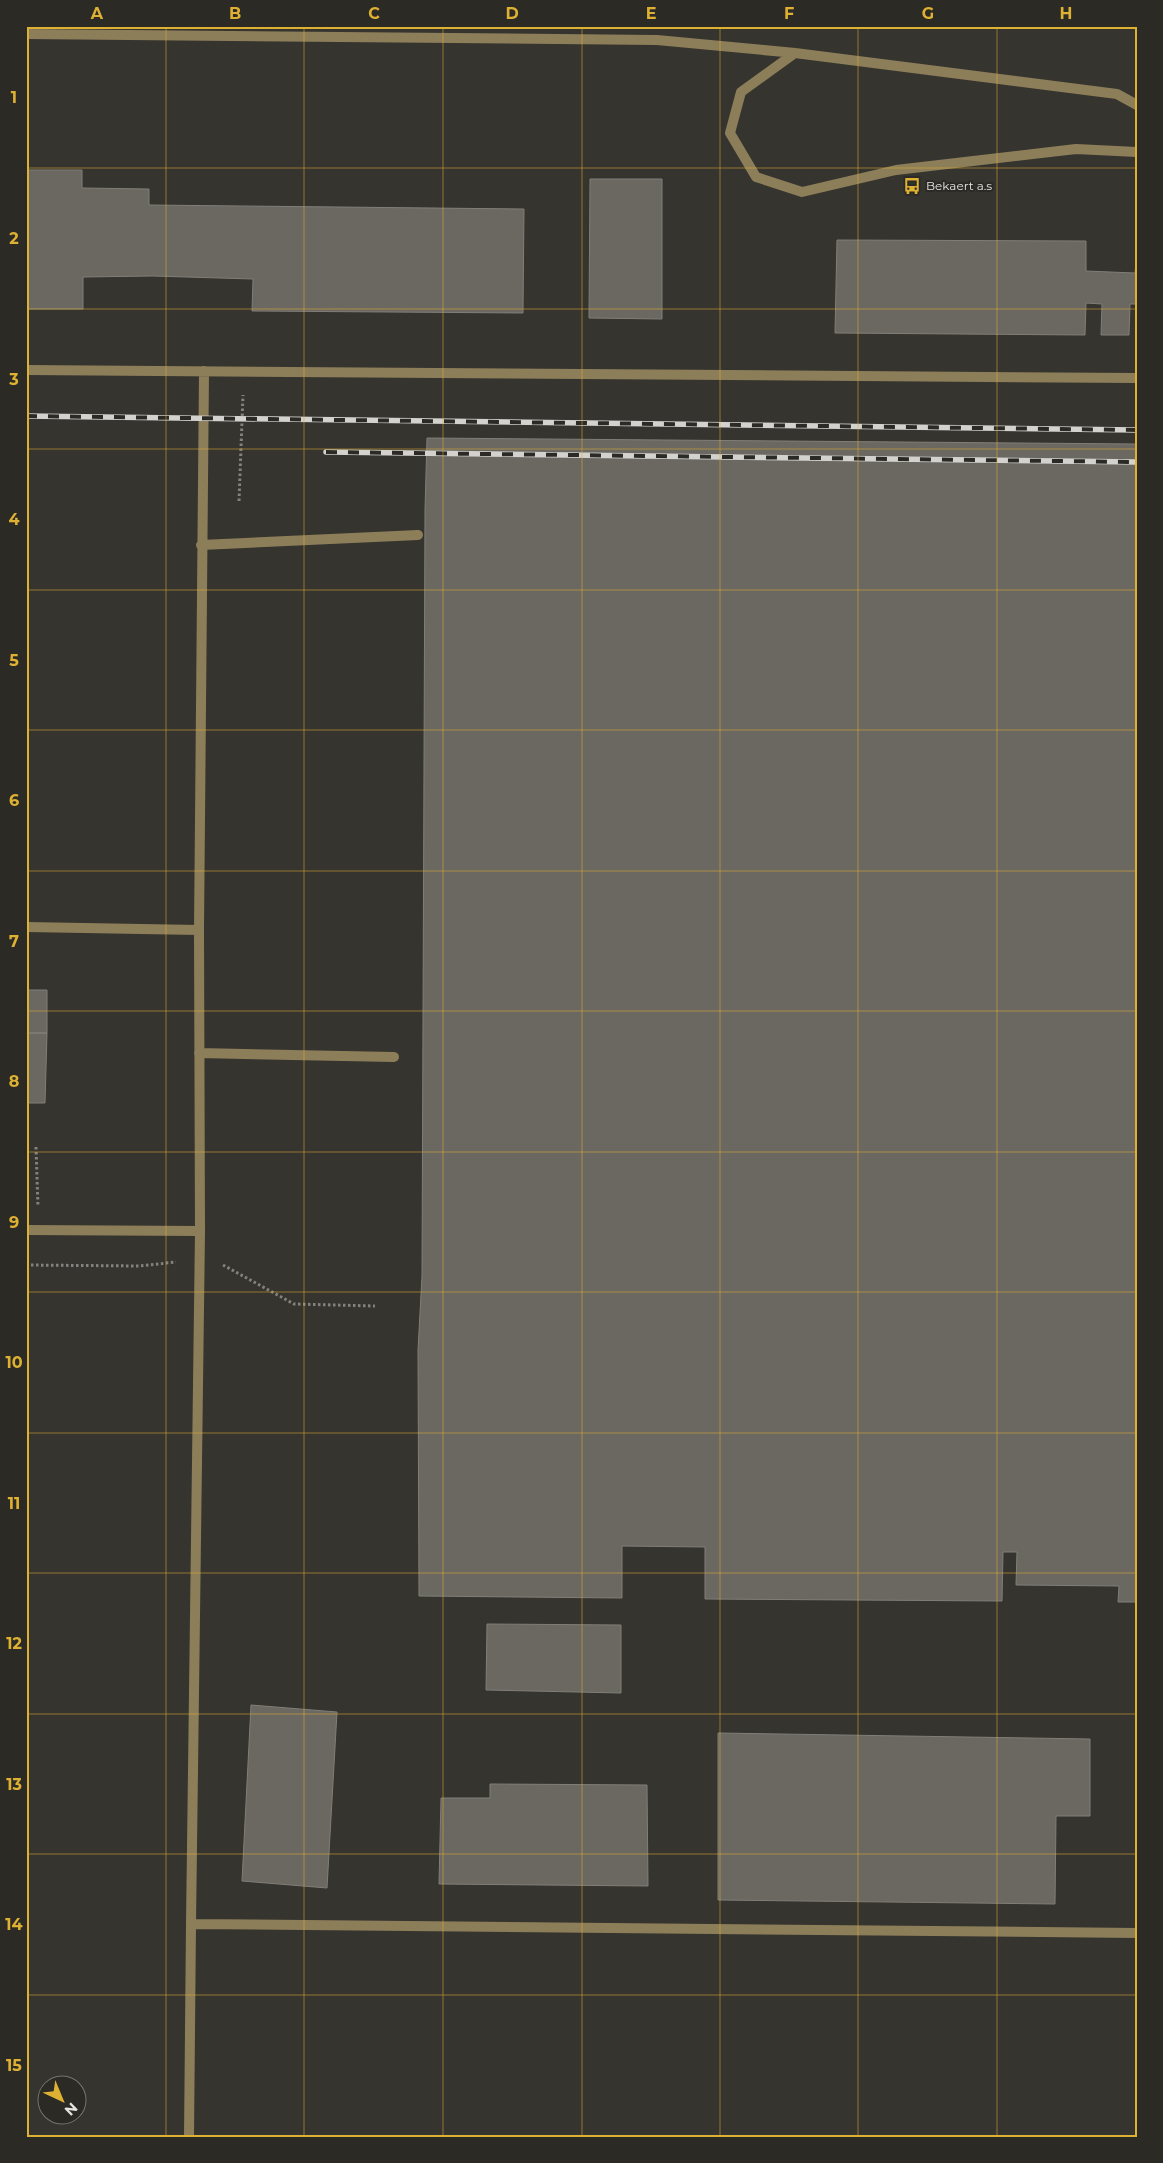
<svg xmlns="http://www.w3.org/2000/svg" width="1163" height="2163" font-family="Montserrat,sans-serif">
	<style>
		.building { fill: #6b6862; stroke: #817e78 }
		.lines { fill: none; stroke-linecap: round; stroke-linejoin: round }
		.path { stroke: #84827e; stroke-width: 3; stroke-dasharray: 2.5 2.5; stroke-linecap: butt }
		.lane { stroke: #8d7e5a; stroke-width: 10 }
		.rail-casing { stroke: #d3d2cf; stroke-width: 5.5 }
		.rail { stroke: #2c2a25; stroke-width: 4; stroke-dasharray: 11; stroke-linecap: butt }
		.grid { fill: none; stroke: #deb133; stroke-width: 1; stroke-opacity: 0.55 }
		.labels { text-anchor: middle; stroke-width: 4; stroke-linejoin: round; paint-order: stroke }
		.poi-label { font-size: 12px; fill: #e5e4e1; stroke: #2c2a25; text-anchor: start }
		.neatline { fill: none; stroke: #deb133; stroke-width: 2 }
		.grid-label { font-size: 16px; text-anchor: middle; font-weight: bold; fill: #deb133 }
	</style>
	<rect width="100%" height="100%" fill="#36342f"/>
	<path class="building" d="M26,170H82V188L149,189V205L524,209L523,313L252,311L253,279L153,276L83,277V309H26Z
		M590,179H662V319L589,318Z
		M837,240L1086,241V271L1135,273L1137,254V338L1136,304H1130L1129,335H1101L1102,304L1086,303L1085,335L835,333Z
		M427,438L1137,444V1602H1118L1119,1586L1016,1585L1017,1552H1003L1002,1601L705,1599V1547L622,1546V1598L419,1596L418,1350L422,1276L425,510Z
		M26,990H47V1033H26Z
		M26,1033H47L45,1103H26Z
		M487,1624L621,1625V1693L486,1690Z
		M251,1705L337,1712L327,1888L242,1881Z
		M718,1733L1090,1739V1816H1056L1055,1904L718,1900Z
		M490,1784L647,1785L648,1886L439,1884L441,1798H490Z"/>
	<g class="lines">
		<path class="path" d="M239,501L243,395
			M36,1147L38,1207
			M26,1265L139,1266L176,1262
			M223,1265L294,1304L375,1306"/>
		<path class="lane" d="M26,34L657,40L795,53L1117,94L1137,105
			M795,53L741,92L730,133L756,177L802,192L896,170L1076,149L1137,152
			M26,370L1137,378
			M204,371L199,930L200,1231L191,1924L1137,1933
			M201,545L418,535
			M26,927L199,930
			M199,1053L394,1057
			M26,1230L200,1231
			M189,2137L191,1924"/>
		<g class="rail-casing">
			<path id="rail" d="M26,416L1137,430
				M326,452L1137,462"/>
		</g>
		<use href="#rail" class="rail"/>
	</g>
	<path class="grid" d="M166,26V2137M304,26V2137M443,26V2137M582,26V2137M720,26V2137M858,26V2137M997,26V2137M26,168H1137M26,309H1137M26,449H1137M26,590H1137M26,730H1137M26,871H1137M26,1011H1137M26,1152H1137M26,1292H1137M26,1433H1137M26,1573H1137M26,1714H1137M26,1854H1137M26,1995H1137"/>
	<defs>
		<g id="bus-bare" transform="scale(1.35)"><path d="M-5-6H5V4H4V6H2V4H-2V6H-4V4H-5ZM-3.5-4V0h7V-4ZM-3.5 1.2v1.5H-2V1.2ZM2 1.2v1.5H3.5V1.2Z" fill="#deb133" stroke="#2c2a25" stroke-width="2.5" paint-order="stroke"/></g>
	</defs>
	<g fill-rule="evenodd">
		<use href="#bus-bare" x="912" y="186"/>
	</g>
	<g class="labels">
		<g class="poi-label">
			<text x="926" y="190">Bekaert a.s</text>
		</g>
	</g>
	<rect width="1163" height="2163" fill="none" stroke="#2c2a25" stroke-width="55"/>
	<g transform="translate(62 2100) rotate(136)"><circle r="24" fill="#2c2a25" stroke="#767470"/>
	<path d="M0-4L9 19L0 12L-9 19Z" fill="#deb133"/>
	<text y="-8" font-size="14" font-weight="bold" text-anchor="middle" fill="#e5e4e1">N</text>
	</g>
	<rect x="28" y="28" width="1108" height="2108" class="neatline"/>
	<g class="grid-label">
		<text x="97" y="19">A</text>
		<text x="235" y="19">B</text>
		<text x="374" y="19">C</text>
		<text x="512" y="19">D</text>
		<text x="651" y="19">E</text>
		<text x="789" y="19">F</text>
		<text x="928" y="19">G</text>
		<text x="1066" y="19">H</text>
		<text x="14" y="103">1</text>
		<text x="14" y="244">2</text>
		<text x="14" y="385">3</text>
		<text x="14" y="525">4</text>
		<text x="14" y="666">5</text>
		<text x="14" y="806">6</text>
		<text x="14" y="947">7</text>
		<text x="14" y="1087">8</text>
		<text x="14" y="1228">9</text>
		<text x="14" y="1368">10</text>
		<text x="14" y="1509">11</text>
		<text x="14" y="1649">12</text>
		<text x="14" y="1790">13</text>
		<text x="14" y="1930">14</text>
		<text x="14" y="2071">15</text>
	</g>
</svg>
